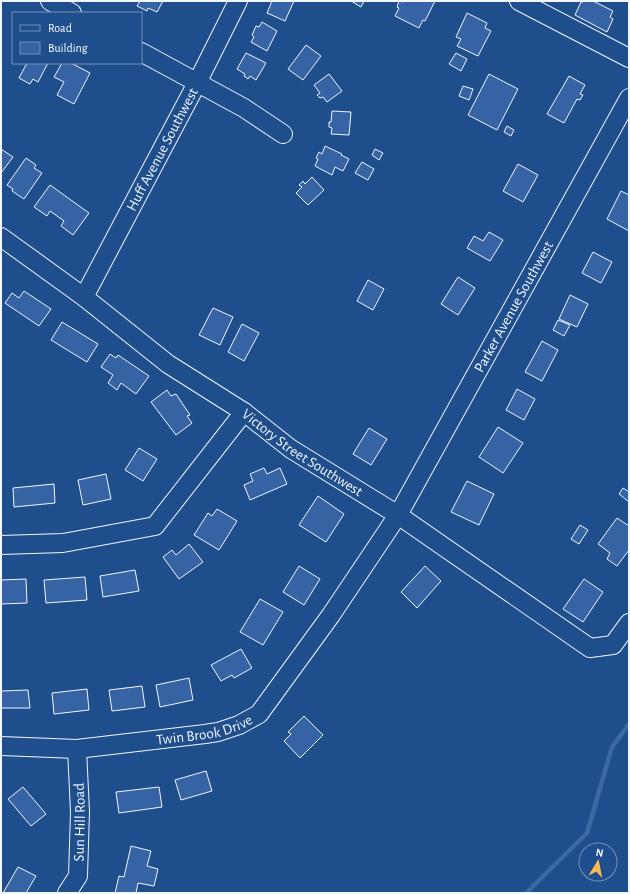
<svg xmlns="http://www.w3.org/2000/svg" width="630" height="894" font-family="'Alegreya Sans',sans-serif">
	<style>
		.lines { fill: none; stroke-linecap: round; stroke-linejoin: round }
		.stream { stroke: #3b69a3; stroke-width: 4.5 }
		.building { fill: #3563a3; stroke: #f2f6ff }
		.minor-casing { stroke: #f2f6ff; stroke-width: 20 }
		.minor { stroke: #1f4e8c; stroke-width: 18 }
		.labels { text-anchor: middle; stroke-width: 3; stroke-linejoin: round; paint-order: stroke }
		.street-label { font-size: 15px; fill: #f2f6ff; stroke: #1f4e8c }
	</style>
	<rect width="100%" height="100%" fill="#1f4e8c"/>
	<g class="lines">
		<path class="stream" d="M526,893L587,833L612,747L629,724"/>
	</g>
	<path class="building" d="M140,1H163L157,12L148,8L147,11L137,6Z
		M272,1H294L285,21L267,13Z
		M351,1H364L361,7Z
		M399,1L403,2L404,1H435L425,21L423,20L419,28L395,16L399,8L397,7Z
		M584,1H593L613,11L610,17L613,19L607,32L575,15L581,2H583Z
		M467,13L487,23L485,28L491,31L478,56L457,46L461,39L456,37Z
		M262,22L277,31L267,51L251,42L254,37L252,35L256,26L259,27Z
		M306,45L321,56L303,80L288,69Z
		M246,53L266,63L256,80L250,76L248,79L244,76L245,74L237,69Z
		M456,53L467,59L461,71L449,64Z
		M27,63H48L38,82L33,79L30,84L19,78Z
		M62,63H71L90,73L74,104L57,95L64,82L54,77Z
		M329,74L342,91L327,102L323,97L320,98L317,95L320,93L314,85Z
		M489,74L518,89L497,130L468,115Z
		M569,76L585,85L580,94L583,95L580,100L577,99L564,123L547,114Z
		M463,86L473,89L469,100L459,96Z
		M332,111L351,112L349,135L331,134L332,128L329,127V122H331Z
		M507,126L514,130L511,136L504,132Z
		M325,146L342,154L341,155L349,159L343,171L335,167L332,175L315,166L318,159L316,158L319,152L322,154Z
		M1,149L13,157L1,173Z
		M375,149L383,153L379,160L372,155Z
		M26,158L36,165L34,168L42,173L24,199L12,191L13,189L7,185Z
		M362,162L374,169L368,180L355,173Z
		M518,164L538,175L523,202L503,191Z
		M312,177L324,190L308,205L296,193L302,187L299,185L303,181L305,184Z
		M50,185L89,213L73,235L61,226L64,221L50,211L47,216L34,207Z
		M621,191L629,195V231L607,219Z
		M489,232L503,240L490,261L467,248L474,236L483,241Z
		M593,252L612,262L601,283L582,273Z
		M458,277L475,288L458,315L441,304Z
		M368,280L384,289L373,310L357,301Z
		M24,291L51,309L39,326L5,303L12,293L19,298Z
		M570,295L588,304L577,327L559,319Z
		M213,308L233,317L220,345L199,335Z
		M558,320L570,325L564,336L553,330Z
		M62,322L98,344L87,362L51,340Z
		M242,324L259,333L244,361L228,352Z
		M542,341L558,350L542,381L525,372Z
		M110,354L116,358L118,355L149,376L136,394L121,383L117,390L108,383L113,375L101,367Z
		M517,389L535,399L524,420L506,410Z
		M167,390L171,396L176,394L190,415L187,416L192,423L176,435L151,402Z
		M498,427L523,443L503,473L479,457Z
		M369,428L387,439L371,465L353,454Z
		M139,448L157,459L143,481L125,470Z
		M264,468L267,474L280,468L287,484L250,500L244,485L253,481L250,474Z
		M106,474L111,499L83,505L78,480Z
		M467,481L494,494L479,525L451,512Z
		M54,484L55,503L14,507L13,488Z
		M623,488L629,492V502L619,494Z
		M318,496L344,514L326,542L299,525Z
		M217,509L237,521L219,550L194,535L208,513L212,516Z
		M617,518L629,526V550L617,566L607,559L610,553L598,544Z
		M580,525L588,530L579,544L571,539Z
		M189,544L203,562L179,579L163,557L172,550L176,555Z
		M299,566L320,579L304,605L283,592Z
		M425,566L441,581L417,608L401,592Z
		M135,570L139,591L103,597L100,576Z
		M85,577L87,600L46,603L44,580Z
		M26,579L27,603L1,604V580Z
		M584,579L603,592L583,622L563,609Z
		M260,599L283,612L263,645L240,632Z
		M241,649L252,668L234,678L232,675L221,681L211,665Z
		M189,678L193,700L160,707L156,685Z
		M142,686L145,707L112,711L109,690Z
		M87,689L89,710L54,714L52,693Z
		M28,690L30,708H1V691Z
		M304,716L323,735L300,758L284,741L291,734L288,732Z
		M206,771L212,791L181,800L175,780Z
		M23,787L46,814L31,826L8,799Z
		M159,787L162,807L119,813L116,792Z
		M131,846L151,851L147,866L158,869L154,886L138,883L136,893H115L119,876L124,877Z
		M18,867L36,876L26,893H3Z"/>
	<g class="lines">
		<g class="minor-casing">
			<g id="minor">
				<path d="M50,1L72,13"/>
				<path d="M519,1L629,58"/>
				<path d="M141,52L244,108L283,134"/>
				<path id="s1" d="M1,237L84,297L168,364L244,412L291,449L398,515L590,648L613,645L629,623"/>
				<path id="s2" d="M84,297L197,83L238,1"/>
				<path d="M1,545L63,543L155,526L244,412"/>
				<path id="s3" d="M1,746L77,749L205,734L218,732L239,725L259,714L331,615L398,515L629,98"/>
				<path id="s4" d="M67,893L78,876L80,812L77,749"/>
			</g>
		</g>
		<use href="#minor" class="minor"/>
	</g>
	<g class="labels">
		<g class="street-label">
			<text dy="5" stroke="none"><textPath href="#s2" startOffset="167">Huff Avenue Southwest</textPath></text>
			<text dy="5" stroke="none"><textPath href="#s3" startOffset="744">Parker Avenue Southwest</textPath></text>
			<text dy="5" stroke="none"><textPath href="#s1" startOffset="371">Victory Street Southwest</textPath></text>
			<text dy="5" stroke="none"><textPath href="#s3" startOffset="205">Twin Brook Drive</textPath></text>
			<text dy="5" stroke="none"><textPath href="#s4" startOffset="74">Sun Hill Road</textPath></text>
		</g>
	</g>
	<rect width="630" height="894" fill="none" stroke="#f2f6ff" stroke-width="4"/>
	<rect x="12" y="12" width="130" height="52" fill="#1f4e8c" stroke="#7391ba"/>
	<rect x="20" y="25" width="20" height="6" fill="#1f4e8c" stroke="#7391ba"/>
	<text x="48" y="32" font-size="12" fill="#f2f6ff">Road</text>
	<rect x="20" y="42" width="20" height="12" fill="#3563a3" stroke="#7391ba"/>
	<text x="48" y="52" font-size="12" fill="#f2f6ff">Building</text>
	<g transform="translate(598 862) rotate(10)"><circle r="19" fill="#1f4e8c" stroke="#7391ba"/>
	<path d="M0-3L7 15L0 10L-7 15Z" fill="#ffb74d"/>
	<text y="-6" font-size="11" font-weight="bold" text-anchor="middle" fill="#f2f6ff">N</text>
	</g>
</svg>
